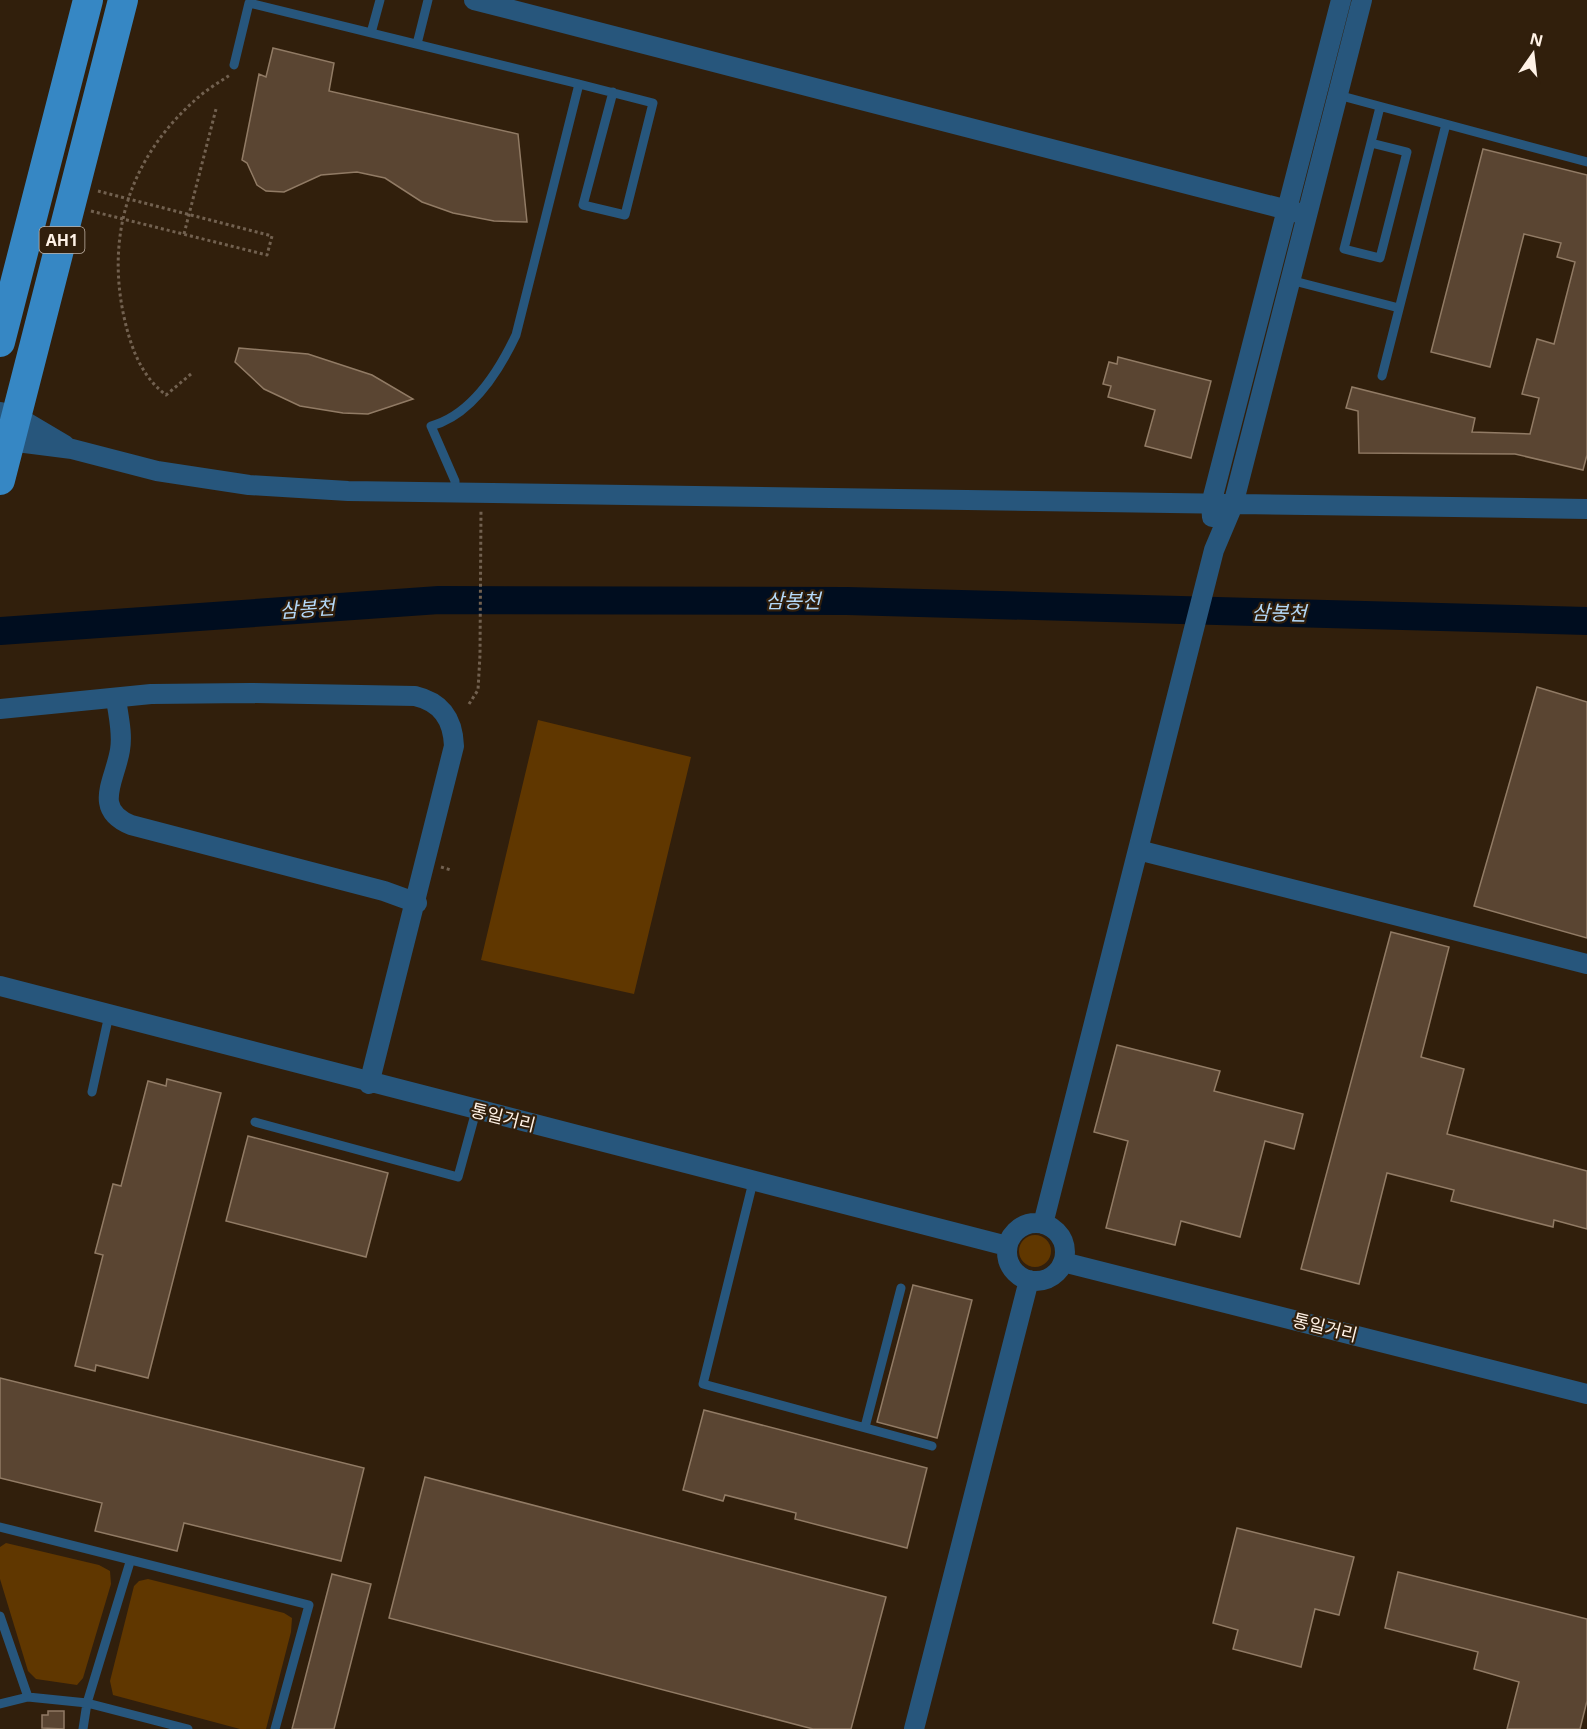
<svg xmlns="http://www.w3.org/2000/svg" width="1587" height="1729" font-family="'Noto Sans','Noto Sans KR',sans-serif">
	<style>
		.green { fill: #603700 }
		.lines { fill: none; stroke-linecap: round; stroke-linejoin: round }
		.river { stroke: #000d1f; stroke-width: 28 }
		.building { fill: #5a4532; stroke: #917b65; stroke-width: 1.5 }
		.path { stroke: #726150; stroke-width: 3; stroke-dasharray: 3 3; stroke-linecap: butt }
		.lane { stroke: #27567c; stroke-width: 9 }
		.street { stroke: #27567c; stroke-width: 20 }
		.primary { stroke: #3687c4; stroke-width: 30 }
		.labels { text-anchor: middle; stroke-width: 4.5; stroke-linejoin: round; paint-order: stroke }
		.shield { fill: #311f0c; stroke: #c1b3a5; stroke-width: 1.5 }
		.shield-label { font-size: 16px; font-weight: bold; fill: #fff2e6 }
		.street-label { font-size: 18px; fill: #fff2e6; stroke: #311f0c }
		.water-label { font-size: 20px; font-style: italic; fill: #b4d9f9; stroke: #311f0c }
	</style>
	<rect width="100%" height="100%" fill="#311f0c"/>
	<path class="green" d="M538,720L691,757L634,994L481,960Z
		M1019 1251a16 16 0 1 1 32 0a16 16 0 1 1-32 0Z
		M6,1543L99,1565L110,1571L111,1584L83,1678L77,1685L36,1679L28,1671L0,1579V1547Z
		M148,1579L284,1613L292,1618L291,1632L266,1729H240L113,1695L110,1681L134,1586L139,1581Z"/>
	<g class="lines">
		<path class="river" d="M0,631L439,600L847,601L1587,621"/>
	</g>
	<path class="building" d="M273,48L334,63L329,91L518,134L527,222L494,221L453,213L422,202L385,178L357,172L321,175L284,192L266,191L257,185L247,163L242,160L259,74L266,77Z
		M1483,149L1587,175V455L1583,470L1515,454L1359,453L1358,411L1346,408L1352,387L1475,418L1472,432L1530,434L1539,398L1522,394L1529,368L1537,339L1554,344L1575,262L1557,257L1561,243L1524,234L1490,367L1431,352Z
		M239,348L308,354L372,375L413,399L368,414L343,413L300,406L264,389L235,362Z
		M1118,357L1211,381L1191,458L1145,446L1155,410L1108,397L1111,386L1103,384L1109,362L1117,364Z
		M1537,687L1587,702V938L1474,906Z
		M1391,932L1449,947L1421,1057L1464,1069L1447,1134L1587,1171V1229L1554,1220L1553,1227L1451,1201L1454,1190L1387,1173L1359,1284L1301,1269Z
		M1117,1045L1220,1071L1214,1091L1303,1114L1294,1149L1265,1141L1240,1237L1181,1221L1175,1245L1106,1228L1128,1141L1094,1132Z
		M167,1079L221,1093L148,1378L96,1365L95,1371L75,1366L103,1255L95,1253L113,1184L121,1186L148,1081L166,1086Z
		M248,1136L388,1173L366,1257L226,1221Z
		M913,1285L972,1300L937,1438L877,1422Z
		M0,1378L364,1468L341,1561L184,1523L177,1551L95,1531L102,1503L0,1478Z
		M704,1410L927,1468L907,1548L795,1519L796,1513L725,1495L723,1501L683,1490Z
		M425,1477L886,1597L851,1729H813L389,1618Z
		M1237,1528L1354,1557L1339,1615L1315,1609L1301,1667L1233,1649L1238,1630L1213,1623Z
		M1398,1572L1587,1619V1701L1580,1729H1507L1519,1682L1474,1669L1478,1652L1385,1628Z
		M332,1574L371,1584L334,1729H292Z
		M48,1711H64V1729L42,1728V1715H48Z"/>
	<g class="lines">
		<path class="path" d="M91,211L267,255L272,236L98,191
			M184,234L216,109
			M191,374L166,395C141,376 131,348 124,317C106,234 130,159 193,102C204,91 218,83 230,75
			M469,704L478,690L480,655L481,509
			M441,867L451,870"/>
		<path class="lane" d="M371,33L380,0
			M417,44L428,0
			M234,65L249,3L579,84L653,103L625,215L583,205L613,92
			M1338,95L1587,162
			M1371,143L1407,152L1380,258L1344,249L1380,107
			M1290,280L1399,308
			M1382,376L1446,124
			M455,492V481L431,426C472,415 499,371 516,335L579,84
			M92,1092L109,1015
			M255,1122L458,1177L476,1111
			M753,1182L703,1384L932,1446
			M865,1427L901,1288
			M0,1527L309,1605L275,1729
			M0,1616L28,1697L87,1703L188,1729
			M0,1704L28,1697
			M83,1729L87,1703L130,1562"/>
		<path class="street" d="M474,0L1307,215
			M0,412L16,416L65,445
			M0,440L72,449L157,471L249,485L348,491L1587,509
			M1212,517L1211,504L1341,0
			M116,698C118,715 123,733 120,750C115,781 92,809 131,825L384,891L417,903
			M0,709L151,694L249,693L415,696C441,702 453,719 454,746L369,1084
			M1138,850L1587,964
			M0,986L1007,1246
			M1007 1252a29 29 0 1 1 58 0a29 29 0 1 1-58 0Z
			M1043,1224L1214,550L1233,505L1362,0
			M1063,1262L1587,1394
			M914,1729L1029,1280"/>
		<path class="primary" d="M0,342L88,0
			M0,480L123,0"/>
	</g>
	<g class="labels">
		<rect class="shield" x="39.5" y="227" width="45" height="26" rx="4.5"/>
		<g class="shield-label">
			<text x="62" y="246">AH1</text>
		</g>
		<g class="street-label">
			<text transform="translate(503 1118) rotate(14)" y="6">통일거리</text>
			<text transform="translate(1325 1328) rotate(14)" y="6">통일거리</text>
		</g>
		<g class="water-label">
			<text x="793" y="608">삼봉천</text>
			<text transform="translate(307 609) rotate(-4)" y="7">삼봉천</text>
			<text transform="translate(1279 613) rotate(1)" y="7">삼봉천</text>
		</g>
	</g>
	<g transform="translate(1533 54) rotate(14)" stroke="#311f0c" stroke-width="4.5" paint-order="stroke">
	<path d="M0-4.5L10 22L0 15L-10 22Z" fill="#fff2e6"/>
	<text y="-9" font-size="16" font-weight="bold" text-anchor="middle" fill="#fff2e6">N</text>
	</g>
</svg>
